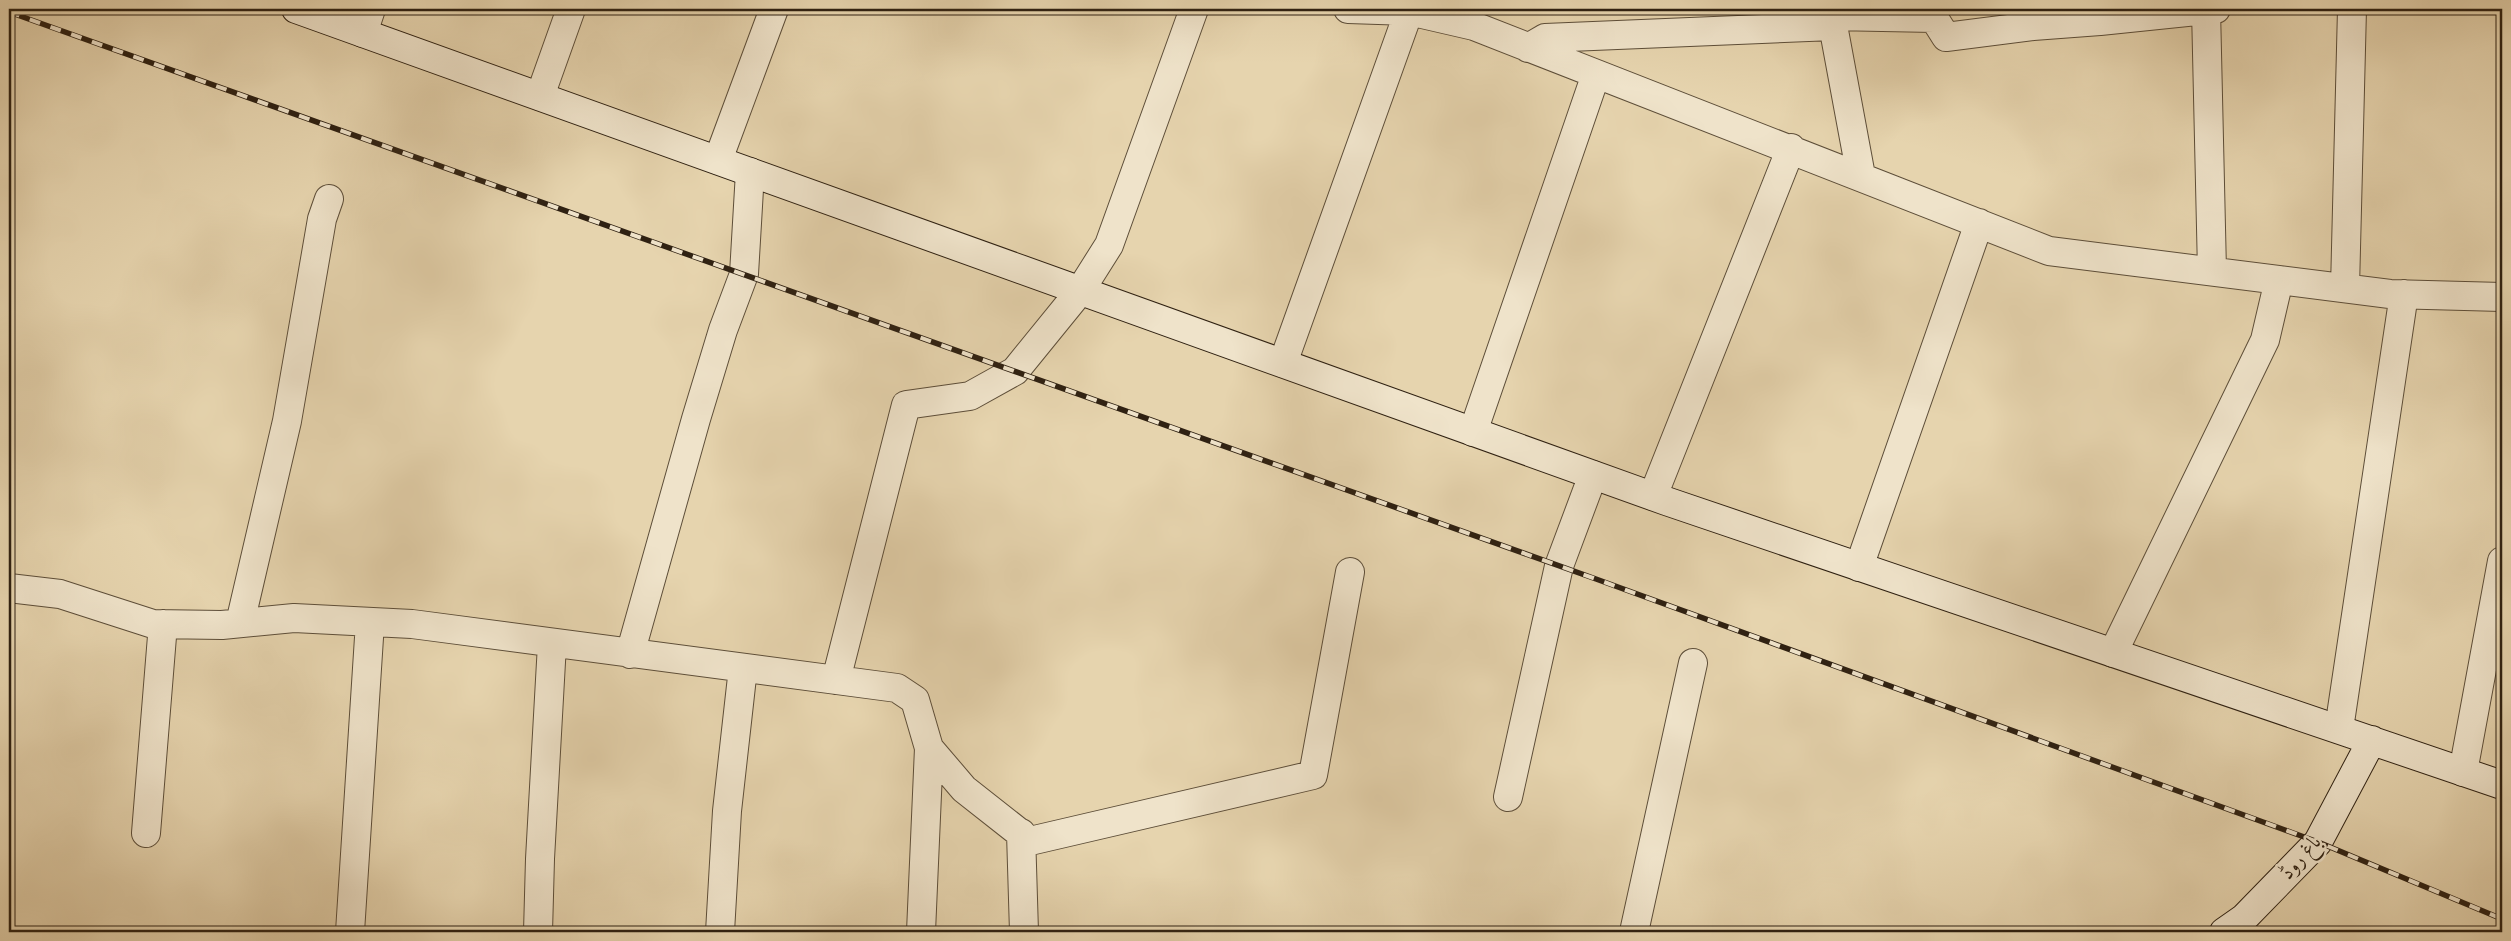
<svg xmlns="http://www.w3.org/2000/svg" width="2511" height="941" font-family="'IM FELL DW Pica',Amiri,serif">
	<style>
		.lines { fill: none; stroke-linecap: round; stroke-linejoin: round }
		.street-casing { stroke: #5d4e39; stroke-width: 30 }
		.secondary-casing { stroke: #2f2112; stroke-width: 30 }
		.street { stroke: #efe3ca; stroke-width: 28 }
		.secondary { stroke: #efe3ca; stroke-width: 28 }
		.rail-casing { stroke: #2f2112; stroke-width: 5.5 }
		.rail { stroke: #efe3ca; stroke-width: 4; stroke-dasharray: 11; stroke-linecap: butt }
		.labels { text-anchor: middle; stroke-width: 5; stroke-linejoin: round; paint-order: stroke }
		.street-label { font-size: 21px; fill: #2f2112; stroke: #efe3ca }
	</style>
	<rect width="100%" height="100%" fill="#e6d4ae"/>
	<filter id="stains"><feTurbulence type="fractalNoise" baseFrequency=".004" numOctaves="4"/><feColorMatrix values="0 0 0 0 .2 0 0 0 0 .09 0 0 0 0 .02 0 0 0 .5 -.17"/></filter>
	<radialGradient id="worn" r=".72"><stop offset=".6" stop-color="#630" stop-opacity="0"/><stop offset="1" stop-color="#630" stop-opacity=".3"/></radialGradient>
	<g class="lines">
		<g class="street-casing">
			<path id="street" d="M1348,9L1409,11L1474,26L2049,251L2390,294L2502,297
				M1830,9L1861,176
				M2206,9L2212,271
				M1831,16L1934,18L1946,37L2033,26L2100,21L2216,9
				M363,33L371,9
				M1528,48L1545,38L1833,26
				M540,96L571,9
				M718,160L774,9
				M2345,288L2352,9
				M1283,363L1409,11
				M1473,432L1596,74
				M1653,496L1791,148
				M1859,567L1979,223
				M9,588L60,594L153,624L222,625L294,618L412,624L897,688L915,700L929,748L964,789L1030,841L1313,775L1350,572
				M240,623L287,421L322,219L329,199
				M2113,653L2265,340L2279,280
				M630,654L696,419L723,330L744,274L750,172
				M836,680L906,405L970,396L1015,371L1080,291L1109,245L1194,9
				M2339,729L2404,294
				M2463,772L2502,561
				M1508,797L1559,566L1593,475
				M146,833L163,624
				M1021,833L1024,932
				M350,932L370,622
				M538,932L540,859L552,644
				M720,932L727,811L743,668
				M921,932L929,748
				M1634,932L1693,663"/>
		</g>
		<g class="secondary-casing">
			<path id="secondary" d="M296,9L1666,501L2502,785
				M2224,932L2244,918L2318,842L2372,740"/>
		</g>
		<use href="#street" class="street"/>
		<use href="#secondary" class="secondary"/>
		<g class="rail-casing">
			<path id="rail" d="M9,12L1596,579L2318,842L2502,919"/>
		</g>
		<use href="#rail" class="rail"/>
	</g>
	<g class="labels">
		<g class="street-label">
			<text transform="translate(2300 857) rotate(-49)" y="7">باغ روڈ</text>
		</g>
	</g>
	<rect width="2511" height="941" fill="none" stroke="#e6d4ae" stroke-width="30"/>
	<rect x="10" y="10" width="2491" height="921" fill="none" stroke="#2f2112" stroke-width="2.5"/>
	<rect x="15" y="15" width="2481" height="911" fill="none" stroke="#2f2112"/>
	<rect width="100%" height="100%" filter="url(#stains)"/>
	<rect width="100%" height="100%" fill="url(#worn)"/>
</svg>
